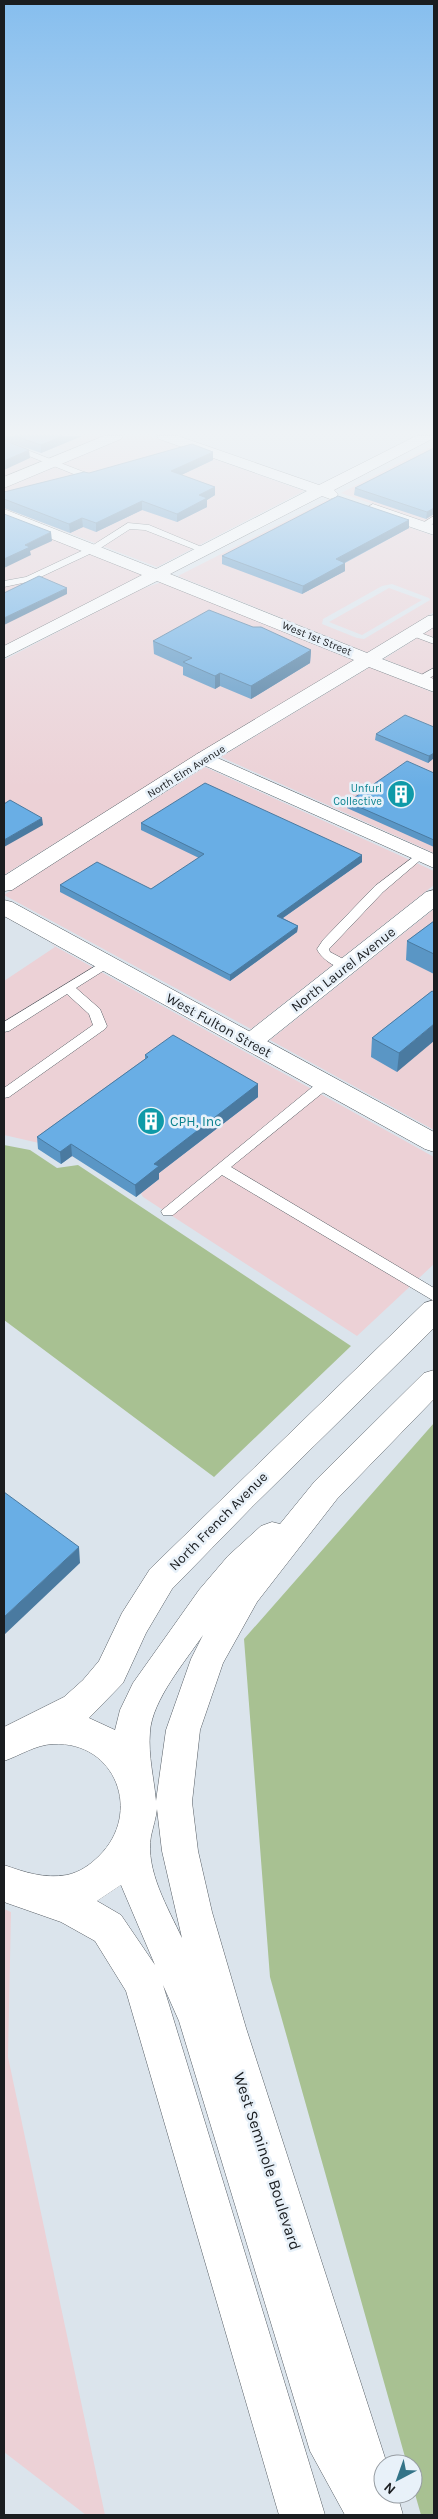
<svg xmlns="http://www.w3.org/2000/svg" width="438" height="2519" font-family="Karla,sans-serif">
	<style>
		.commercial { fill: #ecd1d6; fill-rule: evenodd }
		.green { fill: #a8c192 }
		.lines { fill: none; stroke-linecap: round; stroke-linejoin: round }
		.lane-casing { stroke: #575e65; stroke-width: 1 }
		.street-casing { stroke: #575e65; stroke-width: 1 }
		.secondary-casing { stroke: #575e65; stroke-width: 1 }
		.primary-casing { stroke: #575e65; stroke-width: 1 }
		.lane { fill: #fff; fill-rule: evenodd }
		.street { fill: #fff; fill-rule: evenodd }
		.secondary { fill: #fff; fill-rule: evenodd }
		.primary { fill: #fff; fill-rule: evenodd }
		.wall { fill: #5a96c5 }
		.shaded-wall { fill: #4a7aa0 }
		.building { fill: #69aee5; stroke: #4a7aa0 }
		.labels { text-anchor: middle; stroke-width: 5; stroke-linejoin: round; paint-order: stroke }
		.far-street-label { font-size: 11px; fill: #1a1d20; stroke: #e8f1f9 }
		.far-culture-label { font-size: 11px; fill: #0d838f; stroke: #e8f1f9; text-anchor: end }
		.street-label { font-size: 14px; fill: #1a1d20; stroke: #e8f1f9 }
		.culture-label { font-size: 14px; fill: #0d838f; stroke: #e8f1f9; text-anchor: start }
		.near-street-label { font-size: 16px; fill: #1a1d20; stroke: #e8f1f9 }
	</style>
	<rect width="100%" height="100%" fill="#dbe4ec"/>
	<path class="commercial" d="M25,436H105L69,452Z
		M127,436H150L304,491L157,567L4,508V488Z
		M4,445L46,461L4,480Z
		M434,445V525L341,493Z
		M329,499L434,536V612L368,653L178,576ZM392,584L429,598L430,600L364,639L357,638L322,624L323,619L382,586Z
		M4,519L148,577L125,585L4,647Z
		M162,582L355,661L189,760L4,875V660L138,590Z
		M389,588L422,600L362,635L329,622Z
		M434,627V679L384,659Z
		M370,667L434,693V853L221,757Z
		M205,767L434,871V885L251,1029L4,895Z
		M434,909V1130L270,1040Z
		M49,943L434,1157V1264L357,1336L143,1197L139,1190L77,1156L63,1158L39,1143L4,1135V981L55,947Z
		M4,1909L11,1912L8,2057L105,2515H86L4,2452Z"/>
	<path class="green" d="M4,1145L30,1150L57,1168L78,1165L351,1346L214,1477L4,1320Z
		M434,1423V2515H421L413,2487V2464H407L270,1977L244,1639Z"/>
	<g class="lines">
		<g class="lane-casing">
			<path id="lane" d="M4,441L89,474L98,471L102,474L86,479L4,446Z
				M434,516V523L422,529L418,526Z
				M128,523L149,525L209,550L201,552L145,530L130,529L96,551L32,581L4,587V581L26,577L90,547Z
				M413,630L434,638V644L410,635L408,633Z
				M434,668V675L424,682H416V678Z
				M420,852L424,853V857L383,892L329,949L330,952L351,963L353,966L351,969C340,972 321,959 317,949L323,940L375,886Z
				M107,959L111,960L113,963L111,966L76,988L100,1009L107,1026L105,1029L9,1097L4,1098V1088L93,1025L89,1014L67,994L9,1031L4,1032V1022Z
				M326,1079L333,1083L331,1086L231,1167L434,1288V1301L222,1175L173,1215H163L161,1211L321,1080Z"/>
		</g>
		<g class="street-casing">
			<path id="street" d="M204,752L434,854V868L197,762L194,758L197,754Z
				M434,890V908L260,1047L251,1050L242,1047L239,1042L242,1037L426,892Z"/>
		</g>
		<g class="secondary-casing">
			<path id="secondary" d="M104,436H123L121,439L4,488V477Z
				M157,436H178L319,485L416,436H434L432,439L334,490L338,494L336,497L330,499L322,496L170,574L367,653L428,616L434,615V627L382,659L434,679V692L369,667L211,762L12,890L4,891V876L197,754L354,660L157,581L4,658V646L142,575L4,520V509L156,569L307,491L159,439Z
				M373,504L434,525V535L367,512L365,509Z
				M4,900L12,902L434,1132V1152L425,1149L4,916Z"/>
		</g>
		<g class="primary-casing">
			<path id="primary" d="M434,1300V1328L253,1506L172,1589L146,1633L123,1683L89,1718L115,1730L120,1710L133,1683L199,1590L228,1556L261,1526L272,1522L280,1524L315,1481L424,1373L434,1370V1399L337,1499L257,1602L223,1663L200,1730L192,1802L198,1851L212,1912L246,2028L387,2464H383V2494H397L403,2515H345L310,2451L179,2021L163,1985L325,2515H279L126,1991L95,1941L61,1922L4,1902V1865C24,1872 44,1879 67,1875C80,1872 90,1865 99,1856C143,1813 116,1741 53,1744C35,1745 21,1755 4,1761V1727L64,1697L83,1680L99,1661L122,1613L150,1569L424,1303ZM203,1635L191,1659L166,1730L156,1801C154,1778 148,1756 150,1732C152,1700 185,1662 203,1635ZM157,1809L162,1851L182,1938C168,1908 145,1870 151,1836C153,1827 156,1818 157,1809ZM121,1885L155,1965L121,1915L97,1901Z"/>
		</g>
		<use href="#lane" class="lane"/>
		<use href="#street" class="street"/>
		<use href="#secondary" class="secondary"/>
		<use href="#primary" class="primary"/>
	</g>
	<path class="wall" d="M4,436H82L41,453L4,440Z
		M434,448V514L426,519L354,495L355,488Z
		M213,460L181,475L215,487V495L207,500V507L177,522L142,510L96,532L83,527L70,533L4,508V492L89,473Z
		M409,520V528L345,563V571L302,594L222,564V556Z
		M153,641L311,650L310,663L251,699L220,686L215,689L183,675V667L154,654Z
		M434,727V758L428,763L375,740L376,734Z
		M434,773V847L347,808L348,802Z
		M141,823L362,855V862L283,918L298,926L297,932L230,981L60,892V885L151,889L199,858L141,830Z
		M434,921V974L406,960L407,941Z
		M432,991L397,1072L371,1057L372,1038Z
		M145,1055L258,1084V1097L159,1173V1179L136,1197L72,1156L61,1164L38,1149L37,1137L145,1059Z"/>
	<path class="shaded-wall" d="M62,436H82L41,453V445Z
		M29,450L30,458L4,470V461Z
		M213,452V460L171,480V471Z
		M215,487V495L207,500V507L177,522V514L199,495Z
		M142,501V510L96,532V523Z
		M434,508V514L426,519L427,512Z
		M82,518L83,527L70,533L69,524Z
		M409,520V528L336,567V559Z
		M51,532L52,541L30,551L31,555L4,568V559L25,545Z
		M345,563V571L302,594L303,586Z
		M67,588V594L4,625V618Z
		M311,650L310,663L251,699V686Z
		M220,673V686L215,689V676Z
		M434,753V758L428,763L429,756Z
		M42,818L43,825L4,847V840Z
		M362,855V862L277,922V916Z
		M298,926L297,932L230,981V975Z
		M434,1024V1041L397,1072L399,1053Z
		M258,1084V1097L159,1173V1179L136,1197L135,1185L154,1164Z
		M71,1144L72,1156L61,1164L60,1152Z
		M79,1547L80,1563L4,1635V1617Z"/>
	<path class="building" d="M15,436H62L41,445Z
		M4,440L29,450L4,461Z
		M192,444L213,452L171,471L215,487L199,495L207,498L177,514L142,501L96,523L82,518L69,524L4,499V492L84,472L89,473Z
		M434,448V508L427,512L355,488Z
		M338,496L409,520L336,559L345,563L303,586L222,556Z
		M4,514L51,532L25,545L30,547L4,559Z
		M39,576L67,588L4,618V593Z
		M209,610L253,627H261L311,650L251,686L220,673L215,676L183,662L192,658L153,641Z
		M405,715L434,727V753L429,756L376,734Z
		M407,761L434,773V840L348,802Z
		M205,783L362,855L277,916L298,926L230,975L60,885L97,862L151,889L204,854L141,823Z
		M10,800L42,818L4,840V804Z
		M434,921V954L407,941Z
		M432,991L434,992V1024L399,1053L372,1038Z
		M173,1035L258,1084L154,1164L159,1166L135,1185L71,1144L60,1152L37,1137L148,1057L145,1055Z
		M4,1492L79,1547L4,1617Z"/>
	<linearGradient id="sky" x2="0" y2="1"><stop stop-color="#86beee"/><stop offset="0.55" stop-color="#eff3f6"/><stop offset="1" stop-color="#eff3f6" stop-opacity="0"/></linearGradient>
	<rect width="438" height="788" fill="url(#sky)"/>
	<defs>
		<g id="building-disc" transform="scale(1.4375)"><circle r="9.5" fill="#0f9aa8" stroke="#e8f1f9"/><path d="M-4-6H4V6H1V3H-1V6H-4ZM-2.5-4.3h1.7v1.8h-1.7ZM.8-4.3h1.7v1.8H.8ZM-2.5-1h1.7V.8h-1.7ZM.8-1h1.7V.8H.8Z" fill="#fff"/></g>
	</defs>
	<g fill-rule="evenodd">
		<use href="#building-disc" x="401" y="794"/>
		<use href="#building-disc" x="151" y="1121"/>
	</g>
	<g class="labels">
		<g class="far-street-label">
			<text transform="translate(317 638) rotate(22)" y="4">West 1st Street</text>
			<text transform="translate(186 771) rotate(-32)" y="4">North Elm Avenue</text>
		</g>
		<g class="far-culture-label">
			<text x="382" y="792">Unfurl<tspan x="382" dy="13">Collective</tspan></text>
		</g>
		<g class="street-label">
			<text transform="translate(343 969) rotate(-38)" y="5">North Laurel Avenue</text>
			<text transform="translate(219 1025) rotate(29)" y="5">West Fulton Street</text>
			<text transform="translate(218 1521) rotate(-45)" y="5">North French Avenue</text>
		</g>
		<g class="culture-label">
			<text x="170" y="1126">CPH, Inc</text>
		</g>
		<g class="near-street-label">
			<text transform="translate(268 2161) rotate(72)" y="6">West Seminole Boulevard</text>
		</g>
	</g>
	<rect width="438" height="2519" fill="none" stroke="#1a1d20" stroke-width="10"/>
	<g transform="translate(398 2479) rotate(221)"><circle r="24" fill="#e8f1f9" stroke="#969ca2"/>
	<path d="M0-4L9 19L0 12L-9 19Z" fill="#347488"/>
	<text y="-8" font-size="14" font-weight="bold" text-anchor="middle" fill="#1a1d20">N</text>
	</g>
</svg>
